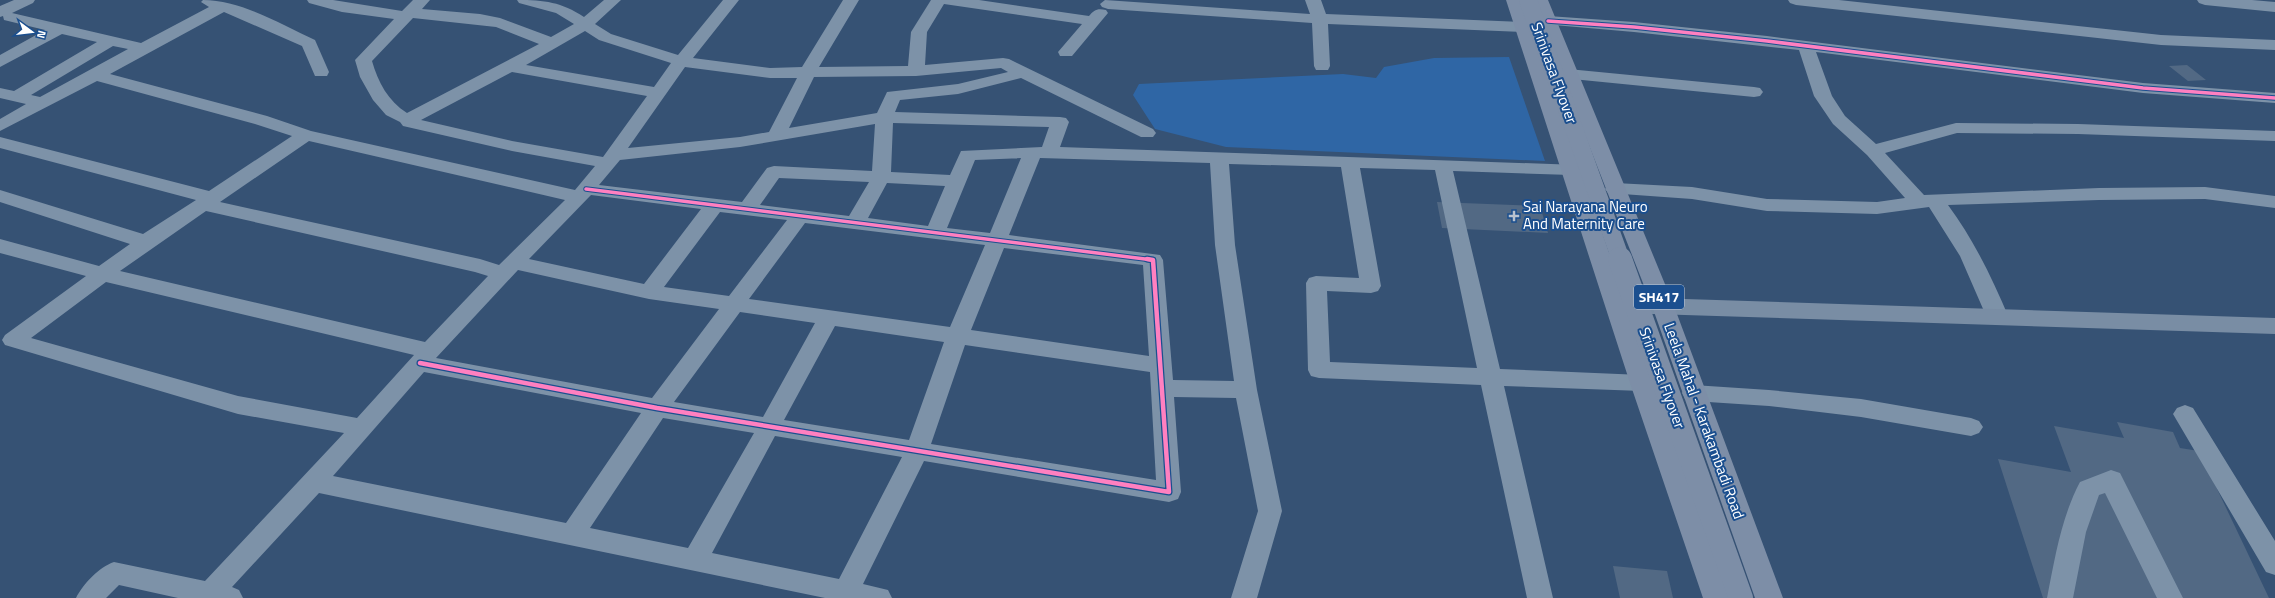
<svg xmlns="http://www.w3.org/2000/svg" width="2275" height="598" font-family="'Titillium Web',sans-serif">
	<style>
		.green { fill: #2f66a5 }
		.building { fill: #526984 }
		.lines { fill: none; stroke-linecap: round; stroke-linejoin: round }
		.street { fill: #7d92a8; fill-rule: evenodd }
		.secondary { fill: #798da4; fill-rule: evenodd }
		.primary { fill: #7d8ea7; fill-rule: evenodd }
		.primary-bridge-far1 { stroke: #7d8ea7; stroke-width: 18 }
		.primary-bridge { stroke: #7d8ea7; stroke-width: 24 }
		.cycleway-far1-casing { stroke: #1b4f8f; stroke-width: 5.5 }
		.cycleway-casing { stroke: #1b4f8f; stroke-width: 7 }
		.cycleway-far1 { stroke: #ff80c0; stroke-width: 3.5 }
		.cycleway { stroke: #ff80c0; stroke-width: 4.5 }
		.poi-dot { fill: #b9c2ce; stroke: #1b4f8f; stroke-width: 1.5 }
		.labels { text-anchor: middle; stroke-width: 4; stroke-linejoin: round; paint-order: stroke }
		.shield { fill: #1b4f8f; stroke: #bbcadd; stroke-width: 1 }
		.shield-label { font-size: 14px; font-weight: bold; fill: #fff }
		.street-label { font-size: 15px; fill: #fff; stroke: #1b4f8f }
		.poi-label { font-size: 15px; fill: #fff; stroke: #1b4f8f; text-anchor: start }
	</style>
	<rect width="100%" height="100%" fill="#365274"/>
	<path class="green" d="M1509,57L1545,161L1226,147L1155,129L1133,95L1139,84L1343,74L1376,78L1384,67L1434,58Z"/>
	<path class="building" d="M2187,65L2206,80L2188,81L2169,66Z
		M1437,202L1540,206L1548,233L1442,228Z
		M2117,422L2173,432L2180,448L2199,451L2269,598H2043L1998,459L2071,472L2054,426L2124,438Z
		M1613,566L1667,571L1673,598H1620Z"/>
	<g class="lines">
		<path class="street" d="M14,0H35L33,3L12,13L141,43L209,7L201,2L203,0C241,0 280,24 315,40L329,72L327,76H315L302,46L224,12L110,74L267,116L311,131L575,190L595,166L512,151L403,126L400,122L386,115L373,100L360,77L355,60L394,19L342,12L309,3L307,0H333L402,11L413,0H430L422,9L480,14L500,18L551,37L574,24L556,13L519,3L517,0C545,0 561,2 584,17L604,0H621L595,24L611,34L678,55L723,0H739L693,58L770,68L802,67L843,0H859L819,67L908,66L911,32L931,0H979L1089,16C1094,10 1097,8 1106,10L1108,13L1072,56H1060L1058,52L1082,24L944,4L927,32L925,65L1003,58L1009,59L1153,129L1156,133L1153,137H1141L1021,78L958,94L900,100L895,112L1060,117L1066,118L1069,122L1060,147L1578,165L1580,169L1578,173L1571,175L1453,171L1500,369L1642,375L1650,377L1653,383L1650,389L1642,391L1504,386L1553,598H1527L1481,385L1319,378L1311,376L1308,370L1306,283L1309,278L1316,276L1359,278L1341,167L1229,164L1235,245L1257,390L1282,511L1257,598H1231L1258,511L1236,398L1174,397L1181,492L1178,499L1169,502L924,461L863,584L888,590L892,598H825L319,493L232,587L239,590L243,598H178L119,585L106,598H76C83,584 99,567 114,562L205,581L344,433L238,414L5,345L2,340L5,335L86,276L0,253V239L99,266L130,244L0,202V190L143,234L196,200L0,148V137L209,191L292,136L255,124L97,81L0,131V119L26,104L0,98V88L14,91L97,42L62,34L0,67V55L45,30L4,20L3,16L0,17V6ZM413,18L496,27L539,44L407,113C388,101 378,82 372,61ZM585,31L599,40L671,63L654,87L526,65ZM113,46L128,49L40,97L31,95ZM685,67L770,78H797L769,132L740,137L628,148ZM1001,68L1008,72L958,84L887,92L877,113L789,128L814,77L916,76ZM512,72L647,96L603,157L512,141L421,120ZM893,123L1049,127L1042,147L961,151L950,175L891,172ZM875,124L872,171L774,166L767,168L742,202L599,185L620,160L740,147ZM309,141L565,200L499,265L480,259L220,202ZM1021,158L990,233L947,228L975,160ZM1040,158L1210,163L1215,245L1234,381L1173,380L1163,260L1160,255L1009,235ZM1360,168L1435,170L1477,368L1330,362L1327,291L1371,293L1378,291L1381,286ZM779,178L869,182L849,216L760,205ZM887,183L945,186L928,226L868,218ZM591,195L701,209L644,284L529,259ZM206,211L475,272L488,276L425,342L120,271ZM720,212L787,220L729,296L664,287ZM805,223L985,245L950,327L749,299ZM1004,248L1143,265L1149,356L971,330ZM518,270L649,299L719,309L652,398L436,358ZM106,282L414,355L357,418L238,396L31,338ZM740,312L815,323L763,417L674,402ZM835,326L944,342L909,440L784,420ZM965,345L1150,372L1156,480L931,444ZM424,372L641,413L566,523L333,476ZM663,418L754,433L688,548L590,528ZM775,436L902,457L839,579L712,553Z
			M1105,0L1310,14L1305,0H1321L1326,14L1523,22L1529,24L1531,27L1529,30L1523,32L1328,24L1330,66L1328,70H1316L1314,66L1312,23L1108,9L1102,7L1100,4Z
			M1788,0H1839L2161,35L2275,40V50L2161,45L1796,5L1790,3Z
			M2197,0H2252L2275,2V12L2205,5L2199,3Z
			M1548,16L1634,22L1767,36L2143,83L2275,93V103L2143,93L1816,52L1832,96L1845,116L1876,144L1956,123L2078,124L2275,131V141L2078,134L1957,133L1885,153L1924,195L2099,188L2205,187L2275,196V208L2205,199L2099,200L1948,205C1974,240 1992,278 2009,318L2006,323L1998,325L1990,323L1987,318L1960,256L1929,207L1877,214L1767,211L1692,199L1608,193L1605,189L1608,185L1615,183L1692,187L1767,199L1877,202L1905,198L1867,155L1833,124L1814,96L1799,50L1634,32L1542,24L1540,21L1542,18Z
			M1568,69L1754,87L1760,88L1763,92L1760,96L1754,97L1562,78L1560,74L1562,70Z
			M1693,385L1769,390L1861,399L1971,418L1979,421L1983,427L1979,433L1971,436L1861,417L1769,406L1693,401L1685,399L1682,393L1685,387Z
			M2185,405L2193,408L2275,541V575L2266,572L2173,414L2177,408Z
			M2111,470L2120,473L2183,598H2157L2105,493L2099,495L2086,532L2073,598H2047C2055,558 2061,518 2080,482Z"/>
		<path class="secondary" d="M1621,297L2275,318V334L1621,313L1613,310L1610,305L1613,300Z"/>
		<path class="primary" d="M1506,0H1522L1654,383L1731,598H1703L1630,383Z
			M1532,0H1548L1674,306L1783,598H1755L1652,306Z"/>
		<path class="primary-bridge-far1" d="M1528,0L1621,260"/>
		<path class="primary-bridge" d="M1620,259L1741,598"/>
		<g class="cycleway-far1-casing">
			<path id="cycleway-far1" d="M1548,21L1634,27L1767,41L2143,88L2275,98
				M586,189L1153,260"/>
		</g>
		<g class="cycleway-casing">
			<path id="cycleway" d="M420,363L657,408L1169,492L1153,260L1147,259"/>
		</g>
		<use href="#cycleway-far1" class="cycleway-far1"/>
		<use href="#cycleway" class="cycleway"/>
	</g>
	<path class="poi-dot" d="M1512 210h4v4h4v4h-4v4h-4v-4h-4v-4h4z"/>
	<g class="labels">
		<rect class="shield" x="1634" y="285" width="50" height="24" rx="3"/>
		<g class="shield-label">
			<text x="1659" y="302">SH417</text>
		</g>
		<g class="street-label">
			<text transform="translate(1554 73) rotate(70)" y="5">Srinivasa Flyover</text>
			<text transform="translate(1662 378) rotate(70)" y="5">Srinivasa Flyover</text>
			<text transform="translate(1704 421) rotate(70)" y="5">Leela Mahal - Karakambadi Road</text>
		</g>
		<g class="poi-label">
			<text x="1523" y="212">Sai Narayana Neuro<tspan x="1523" dy="17">And Maternity Care</tspan></text>
		</g>
	</g>
	<g transform="translate(32 32) rotate(105)" stroke="#1b4f8f" stroke-width="3" paint-order="stroke">
	<path d="M0-3L7 15L0 10L-7 15Z" fill="#ffffff"/>
	<text y="-6" font-size="11" font-weight="bold" text-anchor="middle" fill="#ffffff">N</text>
	</g>
</svg>
